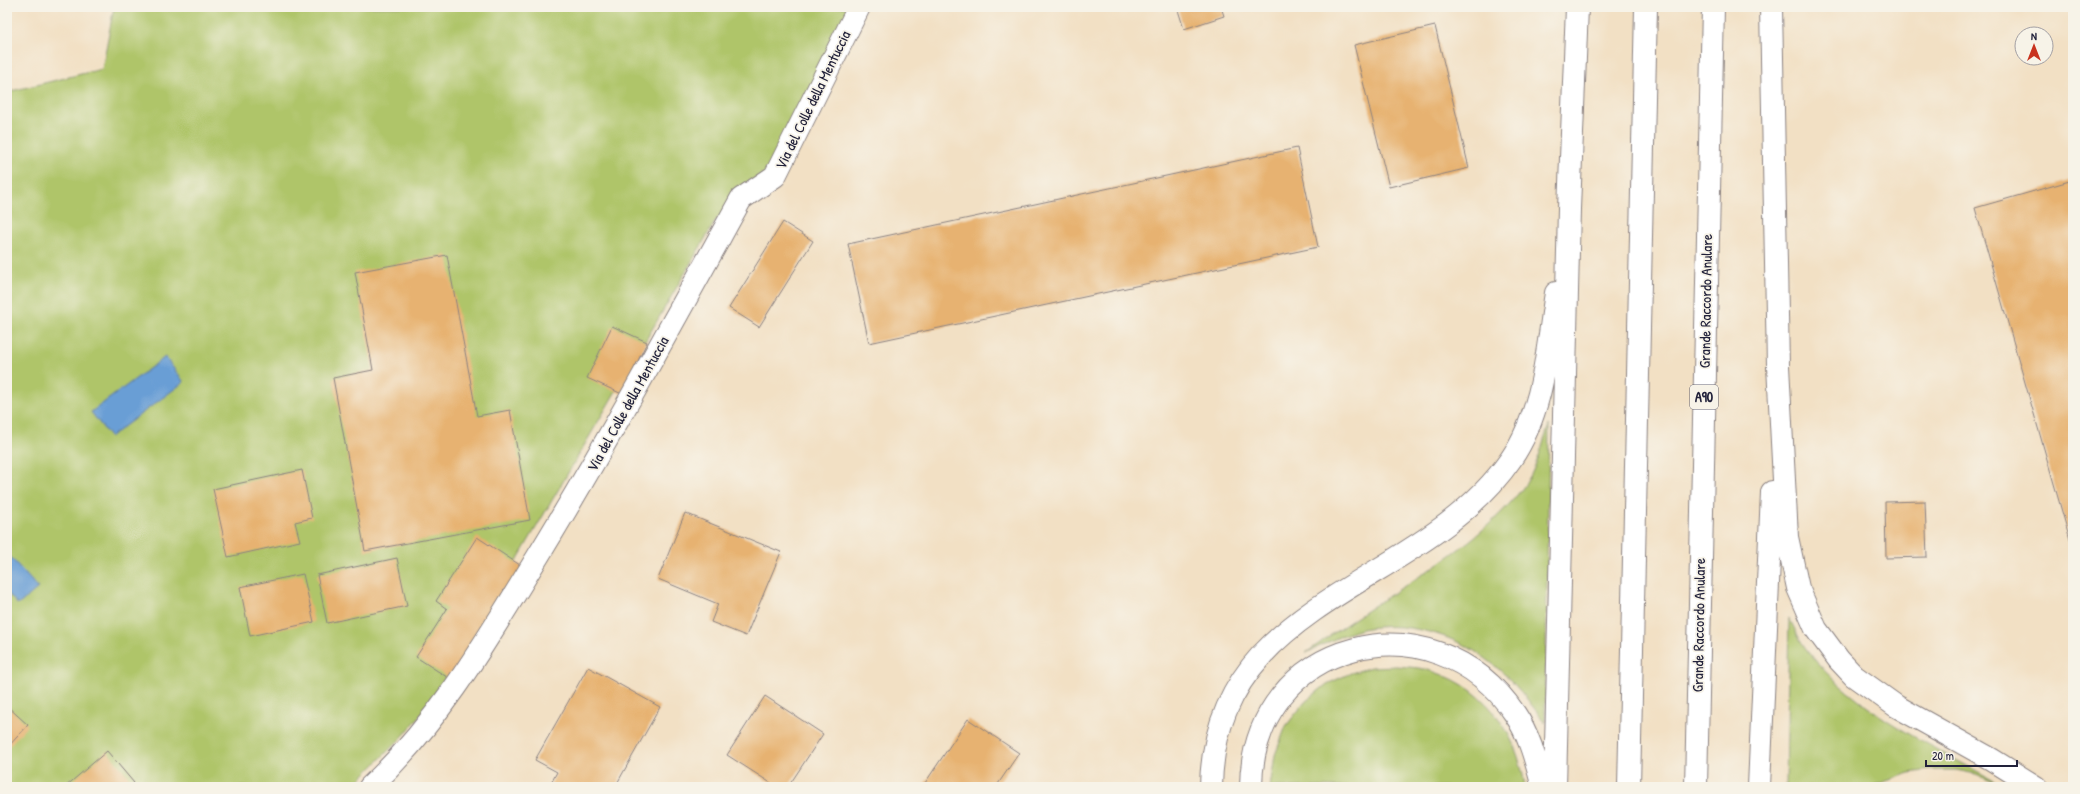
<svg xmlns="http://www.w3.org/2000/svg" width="2080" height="794" font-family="'Patrick Hand',sans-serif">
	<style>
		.green { fill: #afc569; stroke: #687452 }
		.water { fill: #699ed5; stroke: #466088 }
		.building { fill: #e7b271 }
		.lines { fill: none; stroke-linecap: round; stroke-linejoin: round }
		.minor-casing { stroke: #8a8180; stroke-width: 24 }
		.motorway-casing { stroke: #8a8180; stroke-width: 24 }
		.minor { stroke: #fff; stroke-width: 22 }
		.motorway { stroke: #fff; stroke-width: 22 }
		.labels { text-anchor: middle; stroke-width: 3.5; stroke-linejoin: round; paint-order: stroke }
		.shield { fill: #f7f3e8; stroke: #62616f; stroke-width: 1 }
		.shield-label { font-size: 14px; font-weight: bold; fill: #22223b }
		.street-label { font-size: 15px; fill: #22223b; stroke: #f7f3e8 }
	</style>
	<rect width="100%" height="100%" fill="#f7f3e8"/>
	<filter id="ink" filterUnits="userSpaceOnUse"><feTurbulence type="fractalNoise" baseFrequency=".025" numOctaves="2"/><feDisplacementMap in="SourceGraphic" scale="8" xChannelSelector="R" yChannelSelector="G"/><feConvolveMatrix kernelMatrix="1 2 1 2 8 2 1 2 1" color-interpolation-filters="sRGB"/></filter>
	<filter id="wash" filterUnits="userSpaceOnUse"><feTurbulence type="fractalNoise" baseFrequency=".012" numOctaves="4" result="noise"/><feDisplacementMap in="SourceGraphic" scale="16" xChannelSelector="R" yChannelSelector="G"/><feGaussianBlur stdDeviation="0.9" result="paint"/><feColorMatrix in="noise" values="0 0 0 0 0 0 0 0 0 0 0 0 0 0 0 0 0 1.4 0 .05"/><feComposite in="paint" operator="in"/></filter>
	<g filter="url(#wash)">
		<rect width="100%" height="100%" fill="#f2e0c4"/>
		<path class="green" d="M114,7H859L763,182L716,220L440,692L404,735L352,787H7V92L102,69Z
			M1549,425L1545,723C1513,678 1481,644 1425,631C1405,626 1383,625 1362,629C1343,634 1324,644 1306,653C1333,633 1361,614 1389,596C1437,565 1486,535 1522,489C1536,471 1542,446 1549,425Z
			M1789,618C1795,629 1799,640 1807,650C1852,711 1940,750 2006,787L1976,774L1956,770H1930L1910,773L1869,787H1786Z
			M1396,666C1405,667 1415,667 1424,669C1482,683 1517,729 1525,787H1270L1275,755L1286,726L1305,702L1327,684L1351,673L1372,667Z"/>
		<path class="water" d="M165,357L184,382L110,437L91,412Z
			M7,553L38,588L18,605L7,592Z"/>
		<g id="blocks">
			<path class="building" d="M1177,7H1221L1224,16L1184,29Z
				M1435,26L1469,168L1389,187L1354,45Z
				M1297,148L1318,247L869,343L848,244Z
				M2073,180V550L1975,208Z
				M783,222L813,241L759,327L729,308Z
				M447,255L477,416L510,410L530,520L365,551L333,378L373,370L355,272Z
				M612,326L647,342L622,394L587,378Z
				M302,470L312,518L295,522L300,541L228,557L213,489Z
				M1925,501L1927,557L1886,558L1885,502Z
				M685,513L781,552L746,636L711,622L718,604L658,579Z
				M477,537L523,567L450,679L416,657L447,609L436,601Z
				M397,558L407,606L327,623L317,575Z
				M303,574L314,622L250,636L240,587Z
				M588,667L660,707L615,787H549L557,772L535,760Z
				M765,696L823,734L788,787H777L727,755Z
				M7,706L28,725L7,748Z
				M968,719L1019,753L996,787H925L923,786Z
				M107,751L134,783L130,787H65Z"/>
		</g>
	</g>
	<g filter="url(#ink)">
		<use href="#blocks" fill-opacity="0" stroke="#8a8180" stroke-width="1"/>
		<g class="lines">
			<g class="minor-casing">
				<path id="minor" d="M370,787C436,725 482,648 529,571C604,449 672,324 741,199L775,176L859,7"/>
			</g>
			<g class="motorway-casing">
				<path id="motorway" d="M1771,7L1778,366L1787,537L1798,588L1816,629L1839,660L1854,676L1896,706L1991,759L2036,787
					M1211,787C1214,596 1421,590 1511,459C1544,411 1547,349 1556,293
					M1251,787C1252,639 1434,593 1515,714C1530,736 1536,762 1543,787
					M1555,787L1569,209L1577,7
					M1629,787L1646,7
					M1696,787L1713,7
					M1759,787L1772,492"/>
			</g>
			<use href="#minor" class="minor"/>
			<use href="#motorway" class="motorway"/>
		</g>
	</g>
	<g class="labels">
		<rect class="shield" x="1690" y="385" width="28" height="24" rx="3"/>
		<g class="shield-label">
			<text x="1704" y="402">A90</text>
		</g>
		<g class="street-label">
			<text transform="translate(813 100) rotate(-64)" y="5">Via del Colle della Mentuccia</text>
			<text transform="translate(1706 301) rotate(-89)" y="5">Grande Raccordo Anulare</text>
			<text transform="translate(628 404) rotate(-61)" y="5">Via del Colle della Mentuccia</text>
			<text transform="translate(1699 625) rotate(-89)" y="5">Grande Raccordo Anulare</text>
		</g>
	</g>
	<rect width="2080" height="794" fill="none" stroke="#f7f3e8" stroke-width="24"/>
	<g transform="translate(2034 46)"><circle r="19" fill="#f7f3e8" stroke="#a29fa3"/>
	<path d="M0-3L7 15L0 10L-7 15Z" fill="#c8321e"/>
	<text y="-6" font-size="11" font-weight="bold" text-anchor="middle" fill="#22223b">N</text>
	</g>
	<path d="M1926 760v6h91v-6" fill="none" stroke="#22223b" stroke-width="2"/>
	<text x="1932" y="760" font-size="12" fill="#22223b" stroke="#f7f3e8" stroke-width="3" paint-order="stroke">20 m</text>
</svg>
